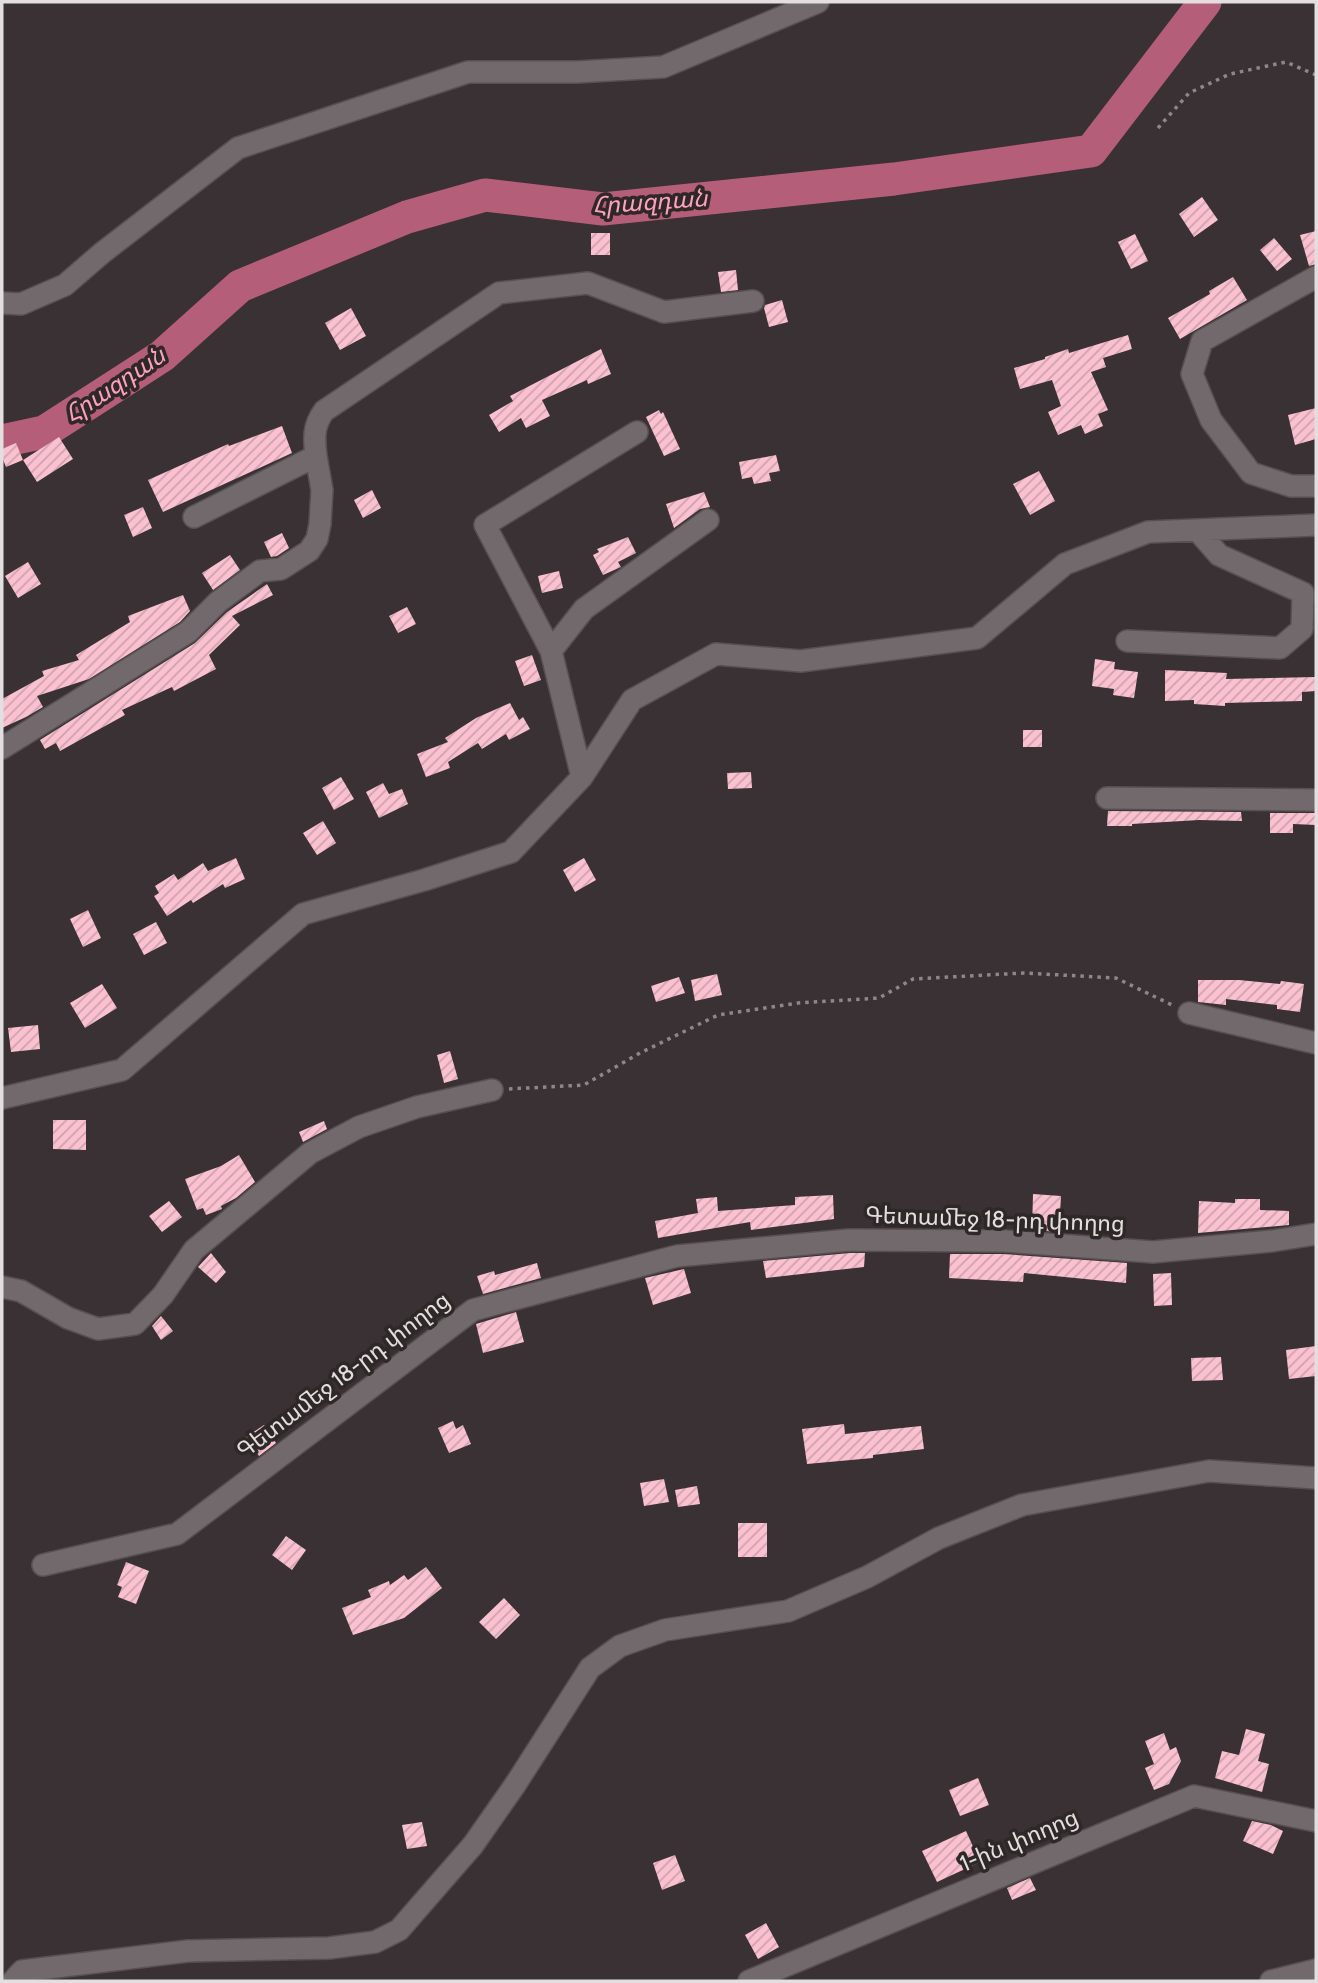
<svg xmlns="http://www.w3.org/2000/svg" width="1318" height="1983" font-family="Cabin,'Noto Sans Armenian',sans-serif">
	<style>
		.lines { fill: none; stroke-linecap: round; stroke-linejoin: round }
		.river { stroke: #b55e7a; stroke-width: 33 }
		.building { fill: url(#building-hatch) }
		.minor-casing { stroke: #575052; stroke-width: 24 }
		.path { stroke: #8e8789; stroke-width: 3.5; stroke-dasharray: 3.5 5; stroke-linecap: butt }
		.minor { stroke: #72696c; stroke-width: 21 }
		.labels { text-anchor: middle; stroke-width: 7; stroke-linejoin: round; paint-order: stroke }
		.street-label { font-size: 23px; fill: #e3dedf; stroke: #2f2829 }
		.water-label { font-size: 24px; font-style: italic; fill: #ffa0bc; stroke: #2f2829 }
	</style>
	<defs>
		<pattern id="building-hatch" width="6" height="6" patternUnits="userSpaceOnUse" patternTransform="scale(1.75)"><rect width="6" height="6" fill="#fbc1d0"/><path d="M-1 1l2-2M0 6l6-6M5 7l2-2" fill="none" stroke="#cda2ad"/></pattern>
	</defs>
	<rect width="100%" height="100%" fill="#393133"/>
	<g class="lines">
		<path class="river" d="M2,441L44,432L162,356L240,286L407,217L485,195L603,209L894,179L1091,151L1205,2"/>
	</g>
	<path class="building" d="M1202,197L1218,220L1194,237L1179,214Z
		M1316,231V264L1309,266L1300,235Z
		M591,233H610V255H591Z
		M1135,234L1148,261L1131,269L1118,242Z
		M1274,238L1292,259L1277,271L1260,250Z
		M736,270L738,290L721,292L718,272Z
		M1233,277L1247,300L1180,339L1168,318L1210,294L1209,291Z
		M782,300L788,322L769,327L764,308L765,305Z
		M351,308L366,336L340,350L325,323Z
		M1128,335L1132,349L1103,358L1106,367L1091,372L1108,410L1098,414L1103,426L1085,434L1081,425L1058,435L1048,412L1061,406L1052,380L1020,389L1014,368L1045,359V357L1068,349L1069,353Z
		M601,349L611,374L588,384L587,380L542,400L550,416L526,428L521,418L499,432L489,415L513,401L510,396Z
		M1316,408V439L1295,445L1288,415Z
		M659,410L661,414L663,412L680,449L664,456L646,417Z
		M282,426L292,453L163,512L148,480L228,444L229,446Z
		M59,437L73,459L37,482L23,460Z
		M16,443L23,460L6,467L2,457V449Z
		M776,455L780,471L769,473L771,481L754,484L752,477L742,479L739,462Z
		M1039,471L1055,501L1030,515L1013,484Z
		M372,490L381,508L363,518L354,500Z
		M704,492L710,507L700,509L674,528L666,504Z
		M143,507L152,528L133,537L124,515Z
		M282,533L289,548L277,556L271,557L264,542Z
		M628,537L636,553L618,562L621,567L603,575L593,555L599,552L597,549Z
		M230,555L240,570L213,590L202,573Z
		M28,562L41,584L18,598L5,576Z
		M559,571L563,588L542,593L538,576Z
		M267,584L273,595L232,616L240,625L209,655L216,669L174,691L172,687L122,710L125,715L60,751L56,743L45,749L40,740L195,643L227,612Z
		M183,595L190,611L180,622L89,679L37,696L43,707L26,717L2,728V699L44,676L42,671L79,660L76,655L130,622L128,616Z
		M407,607L416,624L398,633L389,616Z
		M532,655L541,680L524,686L515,661Z
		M1095,659L1115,662L1114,669L1138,672L1134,698L1113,695L1114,689L1092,686Z
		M1165,670L1227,673L1226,679L1316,677V691L1302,692V701L1225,703V706L1194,704V700L1165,701Z
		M510,703L519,720L523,717L530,729L509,740L506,734L482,749L478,743L448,762L450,768L426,777L417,754L448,742L445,738L476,718Z
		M1023,730H1042V747H1023Z
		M751,772L752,788L728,789L727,773Z
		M341,777L354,799L334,810L322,788Z
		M383,783L389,794L402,789L408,804L379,818L366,792Z
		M1108,811L1241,812L1242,821L1199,820L1132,824V826H1107Z
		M1270,813H1316V825L1293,824V833H1270Z
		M323,821L336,843L317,855L303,833Z
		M236,858L245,879L225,888L223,884L193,903L191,900L167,916L154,896L159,893L155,886L174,874L178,880L203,863L208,871Z
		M584,858L596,880L575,892L563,870Z
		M88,910L101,938L83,947L70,919Z
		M156,922L167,943L144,955L133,934Z
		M717,974L722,995L695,1001L691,980Z
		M679,977L685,993L656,1002L651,986Z
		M1198,980H1239L1280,984L1281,981L1304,984L1300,1012L1277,1009V1005L1226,999V1005L1198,1002Z
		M102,984L117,1008L85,1028L70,1003Z
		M38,1025L40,1049L11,1052L8,1028Z
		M450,1051L458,1079L444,1083L437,1055Z
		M53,1120H86V1150L53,1149Z
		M324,1121L327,1129L303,1142L299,1132Z
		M239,1155L255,1182L236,1198L221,1206L222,1209L206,1215L203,1208L197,1210L185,1179L221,1166Z
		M1033,1194L1061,1196L1059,1232L1032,1230Z
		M833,1195L834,1219L751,1230L750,1222L658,1238L655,1221L698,1213L696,1199L717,1197L718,1211L795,1205V1197Z
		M1235,1199H1260V1210L1289,1211V1225L1198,1233L1199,1201L1235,1203Z
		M169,1201L182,1217L162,1232L149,1216Z
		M211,1253L226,1272L216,1283L198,1267Z
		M850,1253H865L864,1267L766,1278L763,1261Z
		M950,1254H1003L1127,1263L1126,1283L1024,1273L1023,1282L949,1278Z
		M537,1263L541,1278L483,1294L477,1276L494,1271L495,1275Z
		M684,1269L691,1293L653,1305L645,1278Z
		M1171,1273L1172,1305L1154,1306L1153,1274Z
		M516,1312L524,1342L483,1353L476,1324Z
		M161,1316L173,1331L161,1340L152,1326Z
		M1316,1346V1376L1289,1379L1286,1350Z
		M1221,1357L1223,1380L1192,1381L1191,1358Z
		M453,1421L456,1429L463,1425L471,1444L449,1453L438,1428Z
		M844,1424L845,1434L921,1426L924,1449L873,1455V1458L807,1464L802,1429Z
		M264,1425L276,1443L259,1456L246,1437Z
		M664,1479L669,1502L644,1506L640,1483Z
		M697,1486L700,1504L678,1507L675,1490Z
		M738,1523H767V1557H738Z
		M286,1536L306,1550L292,1570L272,1555Z
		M126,1562L149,1571L136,1604L118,1597L122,1587L117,1585Z
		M426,1567L442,1588L404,1618L353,1635L342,1608L371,1597L368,1590L389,1581L390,1585L404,1575L408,1580Z
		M504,1598L520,1615L496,1639L479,1622Z
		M1246,1729L1265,1734L1258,1761L1269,1764L1262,1792L1215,1778L1222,1751L1239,1755Z
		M1164,1733L1170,1750L1176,1747L1181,1761L1169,1784L1154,1790L1145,1768L1154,1764L1145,1741Z
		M978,1778L989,1805L960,1816L949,1790Z
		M1252,1821L1271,1825L1283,1831L1273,1854L1243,1841Z
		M422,1822L427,1846L407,1849L402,1825Z
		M966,1831L980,1862L937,1882L922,1851Z
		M675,1855L685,1881L662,1890L653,1863Z
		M1030,1878L1036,1890L1012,1900L1007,1888Z
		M766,1923L779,1947L758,1959L745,1935Z"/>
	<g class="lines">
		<g class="minor-casing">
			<path id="minor" d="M1316,277L1202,341L1192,374L1211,420L1251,473L1291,486H1316
				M2,303L21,304L65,285L102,253L238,148L468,72H577L663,67L818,2
				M316,456C314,438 313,426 324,411L499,293L588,283L664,312L753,301
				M1127,641L1280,648L1302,629L1303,593L1219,555L1197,530
				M551,651L584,609L708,520
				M2,748L188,632L218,602L260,571L281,569L309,551L317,539L320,524L322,490L316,456L194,517
				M582,777L551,651L485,525L637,432
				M1107,798L1316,800
				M1189,1013L1316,1043
				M2,1098L122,1070L303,914L424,880L511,852L582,777L632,700L716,654L801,661L977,638L1065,564L1148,532L1316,525
				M2,1287L21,1291L68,1318L98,1329L135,1324L163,1295L194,1250L310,1153L359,1127L417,1107L492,1090
				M43,1565L177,1534L473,1310L677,1256L849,1240L1004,1241L1153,1252L1272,1241L1316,1234
				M13,1981L22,1971L188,1951L329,1948L375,1942L399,1930L473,1845L515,1785L590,1668L620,1646L665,1630L788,1611L867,1577L939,1538L1022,1505L1209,1471L1316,1478
				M749,1981L1194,1796L1316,1821
				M1271,1981L1316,1970"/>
		</g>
		<path class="path" d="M1158,128L1189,93L1230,74L1286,62L1316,75
			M509,1089L584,1085L640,1053L718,1015L798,1003L879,998L913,979L1024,973L1116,978L1172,1005"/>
		<use href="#minor" class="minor"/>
	</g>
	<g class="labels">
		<g class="street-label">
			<text transform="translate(995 1219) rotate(2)" y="8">Գետամեջ 18-րդ փողոց</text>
			<text transform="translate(343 1375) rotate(-37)" y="8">Գետամեջ 18-րդ փողոց</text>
			<text transform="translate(1019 1840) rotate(-23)" y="8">1-ին փողոց</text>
		</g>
		<g class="water-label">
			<text transform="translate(650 202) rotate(-4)" y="8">Հրազդան</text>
			<text transform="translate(115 385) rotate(-34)" y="8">Հրազդան</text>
		</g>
	</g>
	<rect width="1318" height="1983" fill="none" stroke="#e3dedf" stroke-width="7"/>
</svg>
